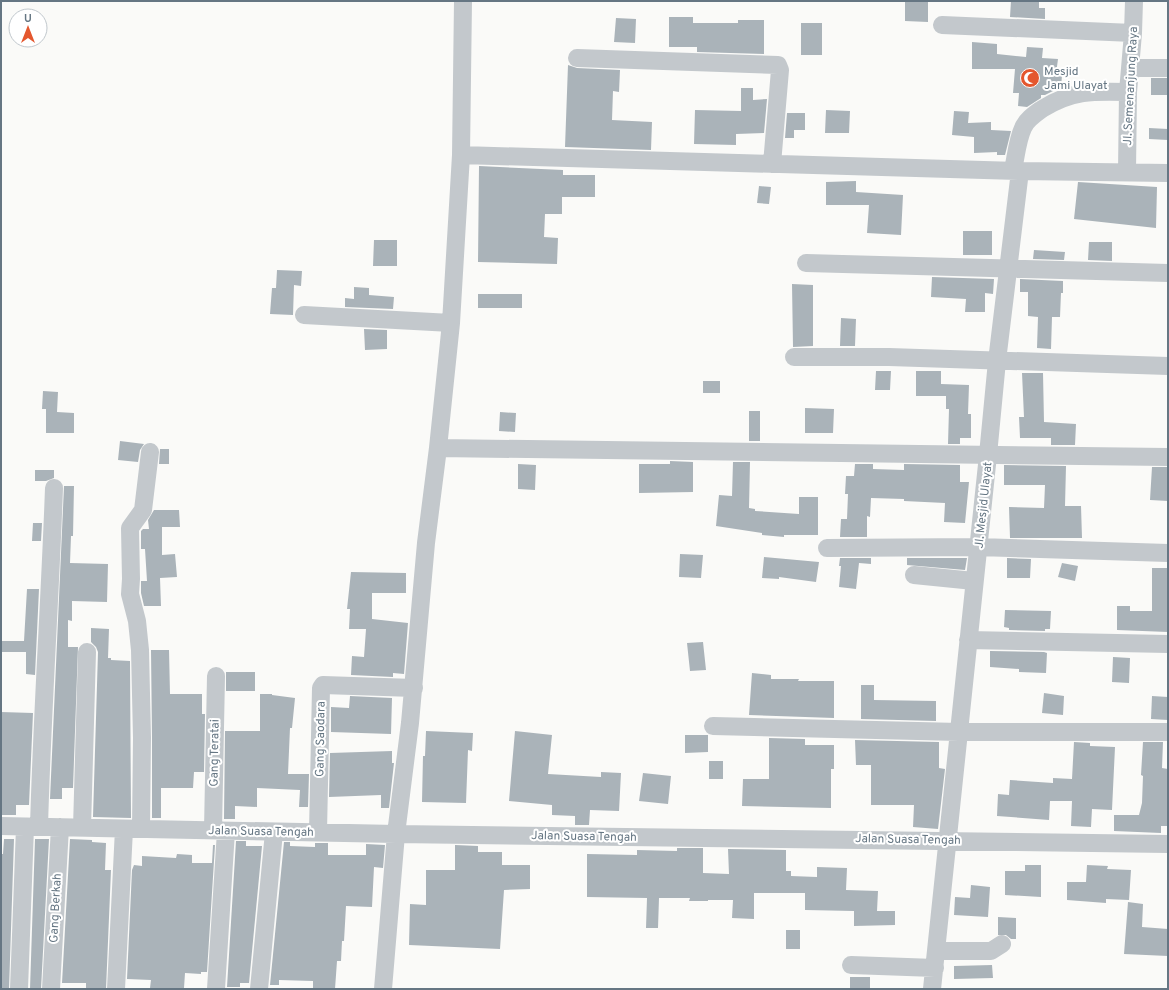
<svg xmlns="http://www.w3.org/2000/svg" width="1169" height="990" font-family="Overpass,sans-serif">
	<style>
		.building { fill: #aab3b9 }
		.lines { fill: none; stroke-linecap: round; stroke-linejoin: round }
		.minor { stroke: #c3c8cc; stroke-width: 18 }
		.labels { text-anchor: middle; stroke-width: 4; stroke-linejoin: round; paint-order: stroke }
		.poi-label { font-size: 12px; fill: #657683; stroke: #fff; text-anchor: start }
		.street-label { font-size: 12px; fill: #657683; stroke: #fff }
	</style>
	<rect width="100%" height="100%" fill="#fafaf8"/>
	<path class="building" d="M905,1H928V22L905,21Z
		M1011,1H1039V8H1045V19L1010,17Z
		M669,17H693V23H738V20H764V54L697,52V47H669Z
		M616,18L636,19L635,43L614,42Z
		M801,23H822V55H801Z
		M972,42L997,44V54L1026,57L1027,47L1043,48L1042,58L1058,59L1056,74L1062,75L1061,88H1055V90L1045,95H1041V98L1027,107L1018,106L1019,93H1013L1015,69H972Z
		M568,65L577,68L620,70L619,92L613,91L612,120L652,122L651,150L565,147Z
		M1151,78H1168V95H1151Z
		M741,88H753V100L767,99L764,133L736,134V145L694,144L695,110L741,111Z
		M826,110L850,111L849,133H825Z
		M954,111L969,112L968,123L991,122V130L1011,131L1005,155H997V152L974,153V137L952,135Z
		M787,113H805V130H794V138H785Z
		M1149,128L1168,129V140L1149,139Z
		M479,166L563,170V175H595V197H562V214H545L544,237L558,238L557,264L478,262Z
		M856,181V192L903,195L901,235L867,233L869,205H826V182Z
		M1078,182L1157,187L1156,228L1074,219Z
		M759,186L771,187L769,204L757,203Z
		M963,231H992V255H963Z
		M374,240H397V266H373Z
		M1089,242H1112V261L1088,260Z
		M1034,250L1065,252L1064,260L1033,259Z
		M277,270L302,271L301,286L294,285L293,315L270,314L272,288H276Z
		M932,277L994,279L993,294L985,293V312H965L966,299L931,297Z
		M1020,279L1063,281V293H1061L1060,317H1052L1051,349L1037,348L1038,317L1028,316V292H1020Z
		M792,284L813,285V346L793,347Z
		M354,287L369,288V295L394,297L393,309L345,307V298L354,299Z
		M478,294H522V308H478Z
		M841,318L856,319L855,346H840Z
		M364,329L387,330V349L365,350Z
		M876,371H891L890,390H875Z
		M916,371H941V384L969,385L968,414H971V438H960V444H948L949,409H946V396H916Z
		M1022,373H1043L1044,422L1076,424L1075,445H1051V438H1020L1019,417H1024Z
		M703,381H720V393H703Z
		M43,391L58,392L57,412L74,413V433H46V409H42Z
		M805,408L834,409L833,433H805Z
		M749,411H760V441H749Z
		M500,412L516,413L515,432L499,431Z
		M120,441L144,444L140,450L138,462L118,460Z
		M160,449H169V464H159Z
		M670,461L693,462V492L639,493V464H670Z
		M733,462H750L749,508L755,509V511L799,514V497H818V535H784V537L762,535V533L716,526L719,495L732,496Z
		M518,464L536,465L535,490L518,489Z
		M855,464H873V469L904,470V464L960,465V482H969L965,523L944,522L945,503L904,501V499L871,498L870,517L867,516V537H840L841,519H847L848,494H845L846,476H854Z
		M1004,465L1066,466L1065,506H1081L1082,538H1010L1009,507L1044,508L1045,485H1004Z
		M1152,467H1168V501L1150,500Z
		M35,470H54V478L46,481H35Z
		M64,486H74L73,536H71L70,563L108,564L107,602L72,601V621L68,620V647H78L73,788H62V799H50Z
		M154,510H179L180,527H162V555L175,554L177,577L160,578L161,606H144L141,593V581H147L145,549H141V531L143,529H149L148,520Z
		M33,523H42L41,541H32Z
		M680,554L703,555L701,578L679,577Z
		M764,557L819,562L816,582L779,577V579L762,578Z
		M840,558H871V564L859,563L856,589L839,587L841,566H839Z
		M907,558H967L965,570L907,565Z
		M1007,558L1031,559L1030,578H1007Z
		M1062,563L1078,566L1075,581L1058,577Z
		M1152,568H1168V632L1117,630V606H1130V611H1152Z
		M351,572L406,573V593H372V619L408,623L404,674L393,673V677L351,675L352,656L364,657L366,629H349L350,609H347Z
		M27,589H39L35,675L26,674V652H1V641H24Z
		M1005,610L1051,611L1050,629H1045V631L1009,630V628L1004,627Z
		M91,628L109,629L108,658H111V660L130,661L131,818L93,817L98,652L96,647L91,642Z
		M703,642L706,670L690,671L687,643Z
		M151,650H169L170,694H202V714H205L204,772H194L193,788H161V818H152V738Z
		M990,651L1044,652L1047,653L1046,673L1019,672V669L990,667Z
		M1113,657L1130,658L1129,683L1112,682Z
		M226,672H255V691H226Z
		M752,673L771,675V679H799L798,681H834V718L749,715Z
		M861,685H874V700L936,701V721L861,719Z
		M1044,693L1064,696L1063,715L1042,713Z
		M260,694H272V695L295,698L292,728H290L288,774H309L308,807H299L300,790L257,788V807L235,806V819H224L225,731H260Z
		M350,696L392,698L391,734L331,732V707L349,708Z
		M1152,696L1168,697V720L1151,719Z
		M1,712L33,713L29,805H16V815H1Z
		M426,731L473,733L472,751L468,750L466,803L422,802L423,756H425Z
		M515,731L552,735L548,774L601,777V772L621,773L619,811L590,810L589,825H575V816L552,815V805L509,801Z
		M685,735H708V752L685,753Z
		M769,738L805,739V745H834V769H831V808L742,806L743,779H769Z
		M855,740L939,742V768L945,769L938,829L913,827L914,805H871V765H856Z
		M1074,742L1090,743V746L1115,747L1112,810L1092,809L1091,827L1071,826L1072,801H1050L1049,820L997,816L998,794L1009,795L1010,780L1053,783V778L1072,779Z
		M1143,742H1163L1162,768L1168,769V826H1161V833L1114,831V815H1139L1142,803L1143,776L1141,775Z
		M392,751V763H394L389,808H381V795L329,797L330,753Z
		M709,761H723V779H709Z
		M643,773L671,776L668,804L639,801Z
		M4,839H14L9,989H1V854H3Z
		M35,839H49L41,989H30Z
		M70,839L92,840V842L106,843L105,870H111L106,989H86V983H62Z
		M236,841H246V846H262L249,983H240V987H227Z
		M284,842H290V846L315,847V843H328V855H366V844L385,845L383,868L374,867L372,907L346,906L344,941H342L341,961H337L335,989L313,988V981L279,980V985H270Z
		M213,845H215L207,972H201V974L185,973L184,988H150L151,980L127,979L132,870L134,865L142,866V856L176,858L177,854L192,855V863H212Z
		M455,845L478,846V852H502V865H530V889L504,890L500,949L409,945L410,904L426,905V870H455Z
		M677,848H703V873L729,874L728,849L786,850V871H791V876L817,877V867L847,868L846,890L878,891L877,911H895V925L854,926V911L805,910V893H754V919L732,918L733,900H708V901H689L690,898H659L658,928H646L647,898L587,897V854L637,855V850L677,851Z
		M1025,865H1041V897L1005,895V871H1025Z
		M1087,865L1108,866L1107,869L1131,870L1129,900L1106,899V903L1067,900V882H1086Z
		M971,885L990,887L988,917L954,915L955,897L970,898Z
		M1128,902L1143,904L1142,927L1168,929V956L1124,954Z
		M998,917L1016,918V939H1011L1006,935H998Z
		M786,930H800V949H786Z
		M992,965L993,978L954,979V966Z
		M850,977H870V989H850Z"/>
	<g class="lines">
		<path class="minor" d="M942,25L1133,33
			M577,58L778,65L780,70L772,164
			M1131,68H1168
			M461,155L1020,171L1168,173
			M1013,170C1016,157 1017,141 1023,128C1026,120 1035,114 1042,109C1072,90 1094,91 1128,92
			M1127,171L1128,92L1133,33L1134,1
			M806,263L1168,273
			M304,315L451,323
			M794,357H889L1168,366
			M438,448L1168,457
			M827,548L978,547L1168,553
			M914,575L974,581
			M968,640L1168,644
			M713,726L959,732H1168
			M1,826L396,834L1168,844
			M39,827C42,714 50,601 54,488
			M82,828L87,652
			M141,829L142,738L140,650L137,621L130,594L131,579L130,528L143,510L150,452
			M213,830L216,676
			M318,832L321,688L323,685L414,688
			M937,951H991L1002,944
			M851,965L935,968
			M19,989L25,827
			M51,989L60,827
			M116,989L124,829
			M216,989L226,831
			M259,989L274,832
			M383,989L396,834L410,723L426,543L438,448L451,323L461,155L463,1
			M932,989L988,455L997,361L1020,171"/>
	</g>
	<defs>
		<g id="mosque-disc" transform="scale(1)"><circle r="9.5" fill="#e4572e" stroke="#fff"/><path d="M3.5-4.9A6 6 0 1 0 3.5 4.9A5 5 0 1 1 3.5-4.9Z" fill="#fff"/></g>
	</defs>
	<g fill-rule="evenodd">
		<use href="#mosque-disc" x="1030" y="78"/>
	</g>
	<g class="labels">
		<g class="poi-label">
			<text x="1044" y="75">Mesjid<tspan x="1044" dy="14">Jami Ulayat</tspan></text>
		</g>
		<g class="street-label">
			<text transform="translate(1130 86) rotate(-87)" y="4">Jl. Semenanjung Raya</text>
			<text transform="translate(983 505) rotate(-84)" y="4">Jl. Mesjid Ulayat</text>
			<text transform="translate(320 739) rotate(-89)" y="4">Gang Saodara</text>
			<text transform="translate(214 753) rotate(-89)" y="4">Gang Teratai</text>
			<text transform="translate(261 831) rotate(1)" y="4">Jalan Suasa Tengah</text>
			<text transform="translate(584 836) rotate(1)" y="4">Jalan Suasa Tengah</text>
			<text transform="translate(908 839) rotate(1)" y="4">Jalan Suasa Tengah</text>
			<text transform="translate(55 908) rotate(-87)" y="4">Gang Berkah</text>
		</g>
	</g>
	<rect width="1169" height="990" fill="none" stroke="#657683" stroke-width="4"/>
	<g transform="translate(28 28)"><circle r="19" fill="#ffffff" stroke="#c1c8cd"/>
	<path d="M0-3L7 15L0 10L-7 15Z" fill="#e4572e"/>
	<text y="-6" font-size="11" font-weight="bold" text-anchor="middle" fill="#657683">U</text>
	</g>
</svg>
